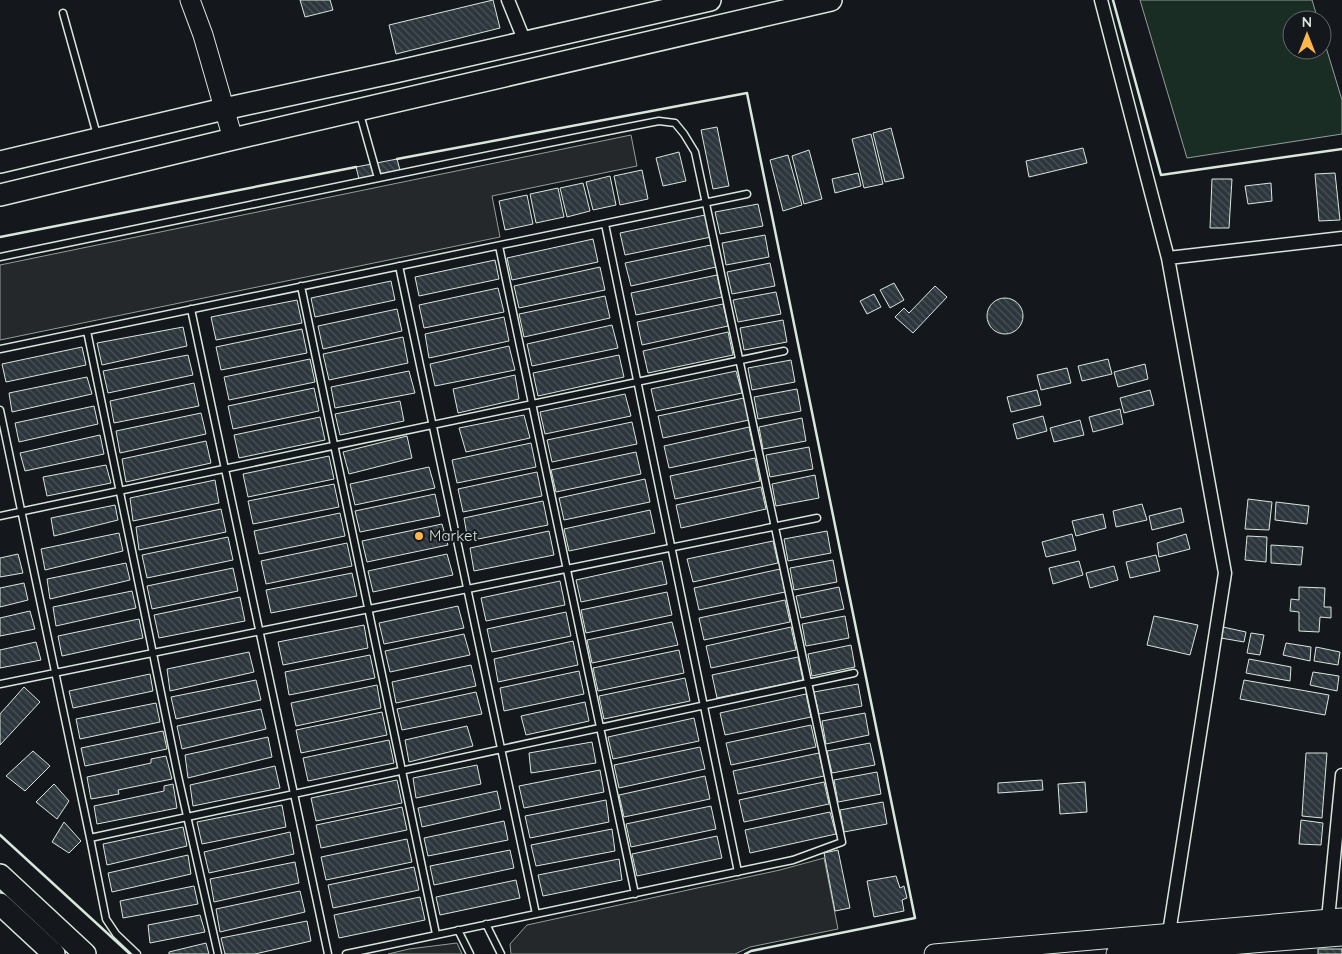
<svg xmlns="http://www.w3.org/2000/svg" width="1342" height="954" font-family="Quicksand,sans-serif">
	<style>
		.green { fill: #1a2d24; stroke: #939e99 }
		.parking { fill: #24282b; stroke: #939e99 }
		.building { fill: url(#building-back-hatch); stroke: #d8e6dc }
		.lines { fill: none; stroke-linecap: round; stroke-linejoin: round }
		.lane-casing { stroke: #d8e6dc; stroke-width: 9 }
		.street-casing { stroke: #d8e6dc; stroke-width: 15 }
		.secondary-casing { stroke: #d8e6dc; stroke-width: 21 }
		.primary-casing { stroke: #d8e6dc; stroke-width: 24 }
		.lane { stroke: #14181c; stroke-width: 6 }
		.street { stroke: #14181c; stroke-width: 12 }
		.secondary { stroke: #14181c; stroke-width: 19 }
		.primary { stroke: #14181c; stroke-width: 21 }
		.wall { stroke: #d8e6dc; stroke-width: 2.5 }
		.poi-dot { fill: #ffb74d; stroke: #14181c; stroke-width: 2 }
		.labels { text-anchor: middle; stroke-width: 4; stroke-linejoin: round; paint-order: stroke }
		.poi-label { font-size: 15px; fill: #d8e6dc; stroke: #14181c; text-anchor: start }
	</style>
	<defs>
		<pattern id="building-back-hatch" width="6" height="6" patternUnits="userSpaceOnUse" patternTransform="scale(1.25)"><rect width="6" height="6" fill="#2c363c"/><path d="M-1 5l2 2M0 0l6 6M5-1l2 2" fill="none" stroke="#4a5358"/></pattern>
	</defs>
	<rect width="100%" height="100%" fill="#14181c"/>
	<path class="green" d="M1140,0H1312L1318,20H1292V50H1322V34L1342,100V134L1187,158Z"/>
	<path class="parking" d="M631,135L637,166L492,196L500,237L0,340V265Z
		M824,858L838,929L750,947L735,954H511L510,944L527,925L780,870Z
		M457,943L462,954H388L409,949Z"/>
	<path class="building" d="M300,0H330L333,10L305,17Z
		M493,0L500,28L396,54L389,25Z
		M717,127L729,186L713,189L701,130Z
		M891,128L904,178L885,182L873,133Z
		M871,134L883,184L864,188L852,139Z
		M1083,148L1087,163L1029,177L1026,161Z
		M809,150L822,199L804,204L792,156Z
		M679,152L686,181L663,186L656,158Z
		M788,155L802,205L783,211L770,160Z
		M397,159L400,170L359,179L356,167Z
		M642,170L648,199L620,205L614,176Z
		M858,173L861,186L835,193L832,179Z
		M1335,173L1340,220L1319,221L1315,174Z
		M610,176L616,205L593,210L586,182Z
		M1212,179H1232L1229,228H1210Z
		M583,183L590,211L567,217L560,188Z
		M1271,183L1272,201L1248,204L1245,186Z
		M558,188L564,217L536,223L530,194Z
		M527,195L533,224L505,230L499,201Z
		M758,204L763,226L720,234L715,212Z
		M705,215L711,237L625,255L620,233Z
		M765,235L769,257L726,265L722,243Z
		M593,239L598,262L512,280L507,258Z
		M711,245L716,267L631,286L625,263Z
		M495,260L499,279L419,296L415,277Z
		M770,263L775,286L732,294L727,272Z
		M600,267L605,290L519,308L514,286Z
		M717,275L722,297L636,315L631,293Z
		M391,281L395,300L315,317L311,298Z
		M894,283L904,300L890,308L880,290Z
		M935,286L947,297L913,333L895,317L904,308L909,313Z
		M498,288L504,312L424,328L419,305Z
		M776,292L781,314L738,322L733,300Z
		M874,294L881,307L867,314L860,301Z
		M605,296L610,318L524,337L519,314Z
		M987 316a18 18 0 1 1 36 0a18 18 0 1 1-36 0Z
		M297,300L302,323L216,340L211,317Z
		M723,304L728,326L642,345L637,322Z
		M397,309L402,331L323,349L318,326Z
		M504,317L509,341L429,358L425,334Z
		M783,320L787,342L744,350L740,328Z
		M612,325L618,348L532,366L527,344Z
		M183,327L187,346L102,365L97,343Z
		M302,329L307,353L221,370L216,347Z
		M728,332L733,355L648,373L643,351Z
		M403,337L408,363L329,380L323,354Z
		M509,346L515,370L435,386L430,364Z
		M82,347L86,365L6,382L2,364Z
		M188,355L193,375L108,393L103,371Z
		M619,355L624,377L538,396L533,373Z
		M310,359L315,382L229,400L224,377Z
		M1108,359L1112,374L1082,381L1078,366Z
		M791,360L795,382L752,390L748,368Z
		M1145,364L1148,379L1118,387L1114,372Z
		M1067,368L1071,383L1041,390L1037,375Z
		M409,371L415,393L335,408L331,387Z
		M736,371L742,393L656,411L651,389Z
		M515,375L519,399L458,413L453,389Z
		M87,377L92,394L12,412L9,393Z
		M194,383L199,406L114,423L110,401Z
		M314,388L319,411L233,429L228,406Z
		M797,389L801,411L758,419L754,397Z
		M1037,390L1041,405L1011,412L1007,397Z
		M1150,390L1154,405L1124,413L1120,398Z
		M625,394L631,416L545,434L540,412Z
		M744,398L749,420L663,438L658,416Z
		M400,401L404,421L340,435L335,414Z
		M94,406L98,424L19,442L15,423Z
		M1120,409L1123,424L1093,432L1089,417Z
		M201,413L206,434L120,453L116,431Z
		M524,415L530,438L466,452L459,428Z
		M1043,416L1047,431L1017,439L1013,424Z
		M320,417L325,440L239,458L234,435Z
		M802,418L806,441L763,449L759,427Z
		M1080,420L1084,435L1054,442L1050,428Z
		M632,422L637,444L552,462L547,440Z
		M749,427L754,450L669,468L664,446Z
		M100,435L104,454L25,471L20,453Z
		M407,436L412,458L349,474L343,452Z
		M206,441L211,463L126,482L122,459Z
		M531,443L536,467L457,483L452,460Z
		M809,447L813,469L770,477L766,455Z
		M636,452L641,474L556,492L551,470Z
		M329,456L334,479L248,497L243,474Z
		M755,458L760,481L675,499L670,476Z
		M106,465L111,483L47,496L43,477Z
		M429,467L435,488L355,505L350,484Z
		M537,472L542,496L463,512L458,489Z
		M815,475L819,498L776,506L772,484Z
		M645,479L650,502L564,520L559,498Z
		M215,480L219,503L133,521L130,498Z
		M334,484L339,507L253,524L248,501Z
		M761,487L766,509L681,528L676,505Z
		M435,494L440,516L360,532L355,511Z
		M1248,499L1272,502L1269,530L1245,529Z
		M543,501L548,525L468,541L464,518Z
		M1276,502L1309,506L1307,524L1275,520Z
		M1142,504L1147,520L1116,527L1113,511Z
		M115,505L118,520L54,536L51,518Z
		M1181,508L1184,522L1152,530L1149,516Z
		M221,509L226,532L139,550L136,527Z
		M650,510L655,533L569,551L564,529Z
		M340,513L345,536L259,554L254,531Z
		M1103,514L1106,528L1076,536L1072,521Z
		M442,524L448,545L367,562L362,541Z
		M549,531L554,555L474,571L470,548Z
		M827,531L831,553L788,561L784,539Z
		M119,533L123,551L45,570L41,549Z
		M1072,534L1076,550L1046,557L1042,542Z
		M1186,534L1190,549L1159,557L1157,543Z
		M1247,536L1267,537L1266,562L1245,560Z
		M228,537L233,560L147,578L142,555Z
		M773,541L778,563L693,582L687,559Z
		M347,543L352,566L266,584L261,561Z
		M1271,545L1303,547L1301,565L1271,563Z
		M18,554L23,573L0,577V558Z
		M447,554L453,575L373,592L368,571Z
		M1156,555L1160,571L1130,578L1126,562Z
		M833,560L837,582L794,590L790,568Z
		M662,561L667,584L581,602L576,580Z
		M1079,561L1083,575L1053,584L1049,568Z
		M126,563L130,580L50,599L47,579Z
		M1114,566L1118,580L1090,588L1086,573Z
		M233,568L238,591L152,609L147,586Z
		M780,569L785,592L699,610L694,588Z
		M352,573L357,596L271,613L266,590Z
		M560,581L565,605L486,621L481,598Z
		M24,583L28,600L0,607V588Z
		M839,587L844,609L801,618L796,596Z
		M1299,587L1325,588L1324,607H1331V618L1320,617L1319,632L1299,631V612L1290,611L1291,599L1299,600Z
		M132,591L136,608L56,626L53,607Z
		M667,592L672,615L586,633L581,610Z
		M240,597L245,621L159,638L154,615Z
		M785,600L790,622L704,640L699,618Z
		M458,606L464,628L384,644L379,623Z
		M30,611L35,629L0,636V618Z
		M566,612L571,636L492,652L487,629Z
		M845,616L849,638L806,646L802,624Z
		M1154,616L1198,625L1190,655L1147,645Z
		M139,619L143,638L62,656L58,636Z
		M672,622L678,645L592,663L587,640Z
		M364,625L368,648L283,665L278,642Z
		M791,627L796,650L711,668L706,646Z
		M1223,627L1246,632L1244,642L1221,638Z
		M1251,633L1264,635L1260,655L1247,653Z
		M464,634L470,655L390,672L385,651Z
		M573,641L578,665L498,682L494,659Z
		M36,642L41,660L0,668V650Z
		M1286,643L1311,647L1310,661L1283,655Z
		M851,645L855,667L812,676L808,654Z
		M1316,647L1340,652L1338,665L1314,661Z
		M679,650L684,673L598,691L593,668Z
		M249,652L254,672L170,691L167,669Z
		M370,655L375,678L289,695L285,672Z
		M798,657L803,680L717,698L712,675Z
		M1249,659L1291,667L1290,681L1246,673Z
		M471,665L476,686L396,703L392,682Z
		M579,671L584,694L504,711L500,688Z
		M1313,672L1339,676L1337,691L1310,685Z
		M150,674L153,691L73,708L69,691Z
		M685,678L690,701L604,719L599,696Z
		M256,680L261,700L176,719L171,697Z
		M1244,680L1329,695L1325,715L1240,699Z
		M858,684L862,706L819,714L814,692Z
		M377,685L381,708L296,726L291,703Z
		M24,687L40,702L0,745V714Z
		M476,692L482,714L402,730L397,709Z
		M806,694L811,717L725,735L720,713Z
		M585,702L589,721L526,735L521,716Z
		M156,703L160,722L80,739L76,719Z
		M261,709L266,729L182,749L177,726Z
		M382,712L387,735L301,753L296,730Z
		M865,713L869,735L826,744L822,721Z
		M694,718L699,741L613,759L608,737Z
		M811,725L816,747L731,765L726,743Z
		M467,726L473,746L409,762L405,740Z
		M163,731L167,749L85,766L81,748Z
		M268,737L272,757L188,778L185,755Z
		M389,740L394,763L308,781L303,758Z
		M592,742L596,763L531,773L529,753Z
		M870,743L875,765L832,773L827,751Z
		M700,747L705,769L619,788L614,765Z
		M33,751L50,766L25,791L6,776Z
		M819,753L824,776L738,794L733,771Z
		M1306,753H1327L1322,818L1302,816Z
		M166,756L172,779L118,790L119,794L91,799L87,777L151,763V759Z
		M477,765L481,784L416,798L413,778Z
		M275,766L280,788L193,806L190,785Z
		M600,770L604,792L524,808L519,786Z
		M877,772L881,794L838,802L834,780Z
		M705,776L710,799L624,817L619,795Z
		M397,780L402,803L316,821L311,798Z
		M1042,780L1043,790L998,793V783Z
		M824,782L829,804L744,822L739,800Z
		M1085,782L1087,812L1060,814L1058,784Z
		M54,784L69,801L57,819L36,802Z
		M173,784L177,808L97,824L94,806L164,791V786Z
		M497,791L501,809L422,827L418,808Z
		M606,800L609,822L530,838L525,816Z
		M883,802L887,824L844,832L840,810Z
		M282,805L286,827L202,844L197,822Z
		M711,806L716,829L631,847L626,824Z
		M402,807L407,830L321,848L316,825Z
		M830,812L836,834L750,853L745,830Z
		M1301,820L1323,823L1321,845L1299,844Z
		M504,821L508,840L428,856L424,838Z
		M64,822L81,841L69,853L52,842Z
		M183,827L187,846L107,865L103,844Z
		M612,829L615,851L536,866L531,845Z
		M290,832L294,854L209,873L204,852Z
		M717,836L722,858L637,876L632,854Z
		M407,839L412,862L326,880L321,857Z
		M510,850L514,868L434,885L430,866Z
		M838,850L850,908L835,911L824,853Z
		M188,855L191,874L112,892L108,873Z
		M619,859L622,880L543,896L538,875Z
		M295,862L299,883L214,902L210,879Z
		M414,867L419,890L333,908L328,885Z
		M896,876L900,888L904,886L907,898L902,900L904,911L874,917L867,881Z
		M516,880L520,898L440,915L436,897Z
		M194,886L198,904L123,918L120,901Z
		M300,891L305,912L220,932L216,909Z
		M420,897L425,920L339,938L334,915Z
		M200,915L205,932L150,943L148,925Z
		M307,921L311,941L255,954H225L221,938Z
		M206,943L209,954H169V952Z
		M1318,949H1342V954H1318Z"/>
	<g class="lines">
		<g class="lane-casing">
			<path id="lane" d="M63,13L97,135
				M360,114L378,178
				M605,224L738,872
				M499,246L635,894
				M0,257C220,212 439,164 659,121L675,123L684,134L695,152L842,842L793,860L346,954
				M399,266L536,914
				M301,286L436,934
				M191,309L328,954
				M87,331L178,776L218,954
				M0,349L747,194
				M0,410L90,838L106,919L116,934L137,954
				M0,516L784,351
				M0,684L817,518
				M90,838L854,673
				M486,924L501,954
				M458,930L470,954"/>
		</g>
		<g class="street-casing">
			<path id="street" d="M508,0L525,42
				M1101,0L1168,258
				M1328,919L1342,775
				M1169,933L1225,573L1168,258L1342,238"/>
		</g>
		<g class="secondary-casing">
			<path id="secondary" d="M190,0L203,35L233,139
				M934,954L1342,918
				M1116,954L1342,936"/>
		</g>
		<g class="primary-casing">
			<path id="primary" d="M0,162L224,109L395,72L710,0
				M0,195L233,139L831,0
				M0,875L85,954
				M0,904L54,954"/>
		</g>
		<use href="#lane" class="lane"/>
		<use href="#street" class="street"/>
		<use href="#secondary" class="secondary"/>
		<use href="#primary" class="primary"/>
		<path class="wall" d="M1113,0L1161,175L1342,149
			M397,159L747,93L915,918L751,951L745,954
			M0,237L356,167
			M0,835L130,954"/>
	</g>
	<circle class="poi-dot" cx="419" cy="536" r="5"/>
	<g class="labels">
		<g class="poi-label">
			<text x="429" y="541">Market</text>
		</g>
	</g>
	<g transform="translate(1307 35)"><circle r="24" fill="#14181c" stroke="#626a69"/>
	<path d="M0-4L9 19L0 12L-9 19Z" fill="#ffb74d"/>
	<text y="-8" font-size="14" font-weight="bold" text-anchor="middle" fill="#d8e6dc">N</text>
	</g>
</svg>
